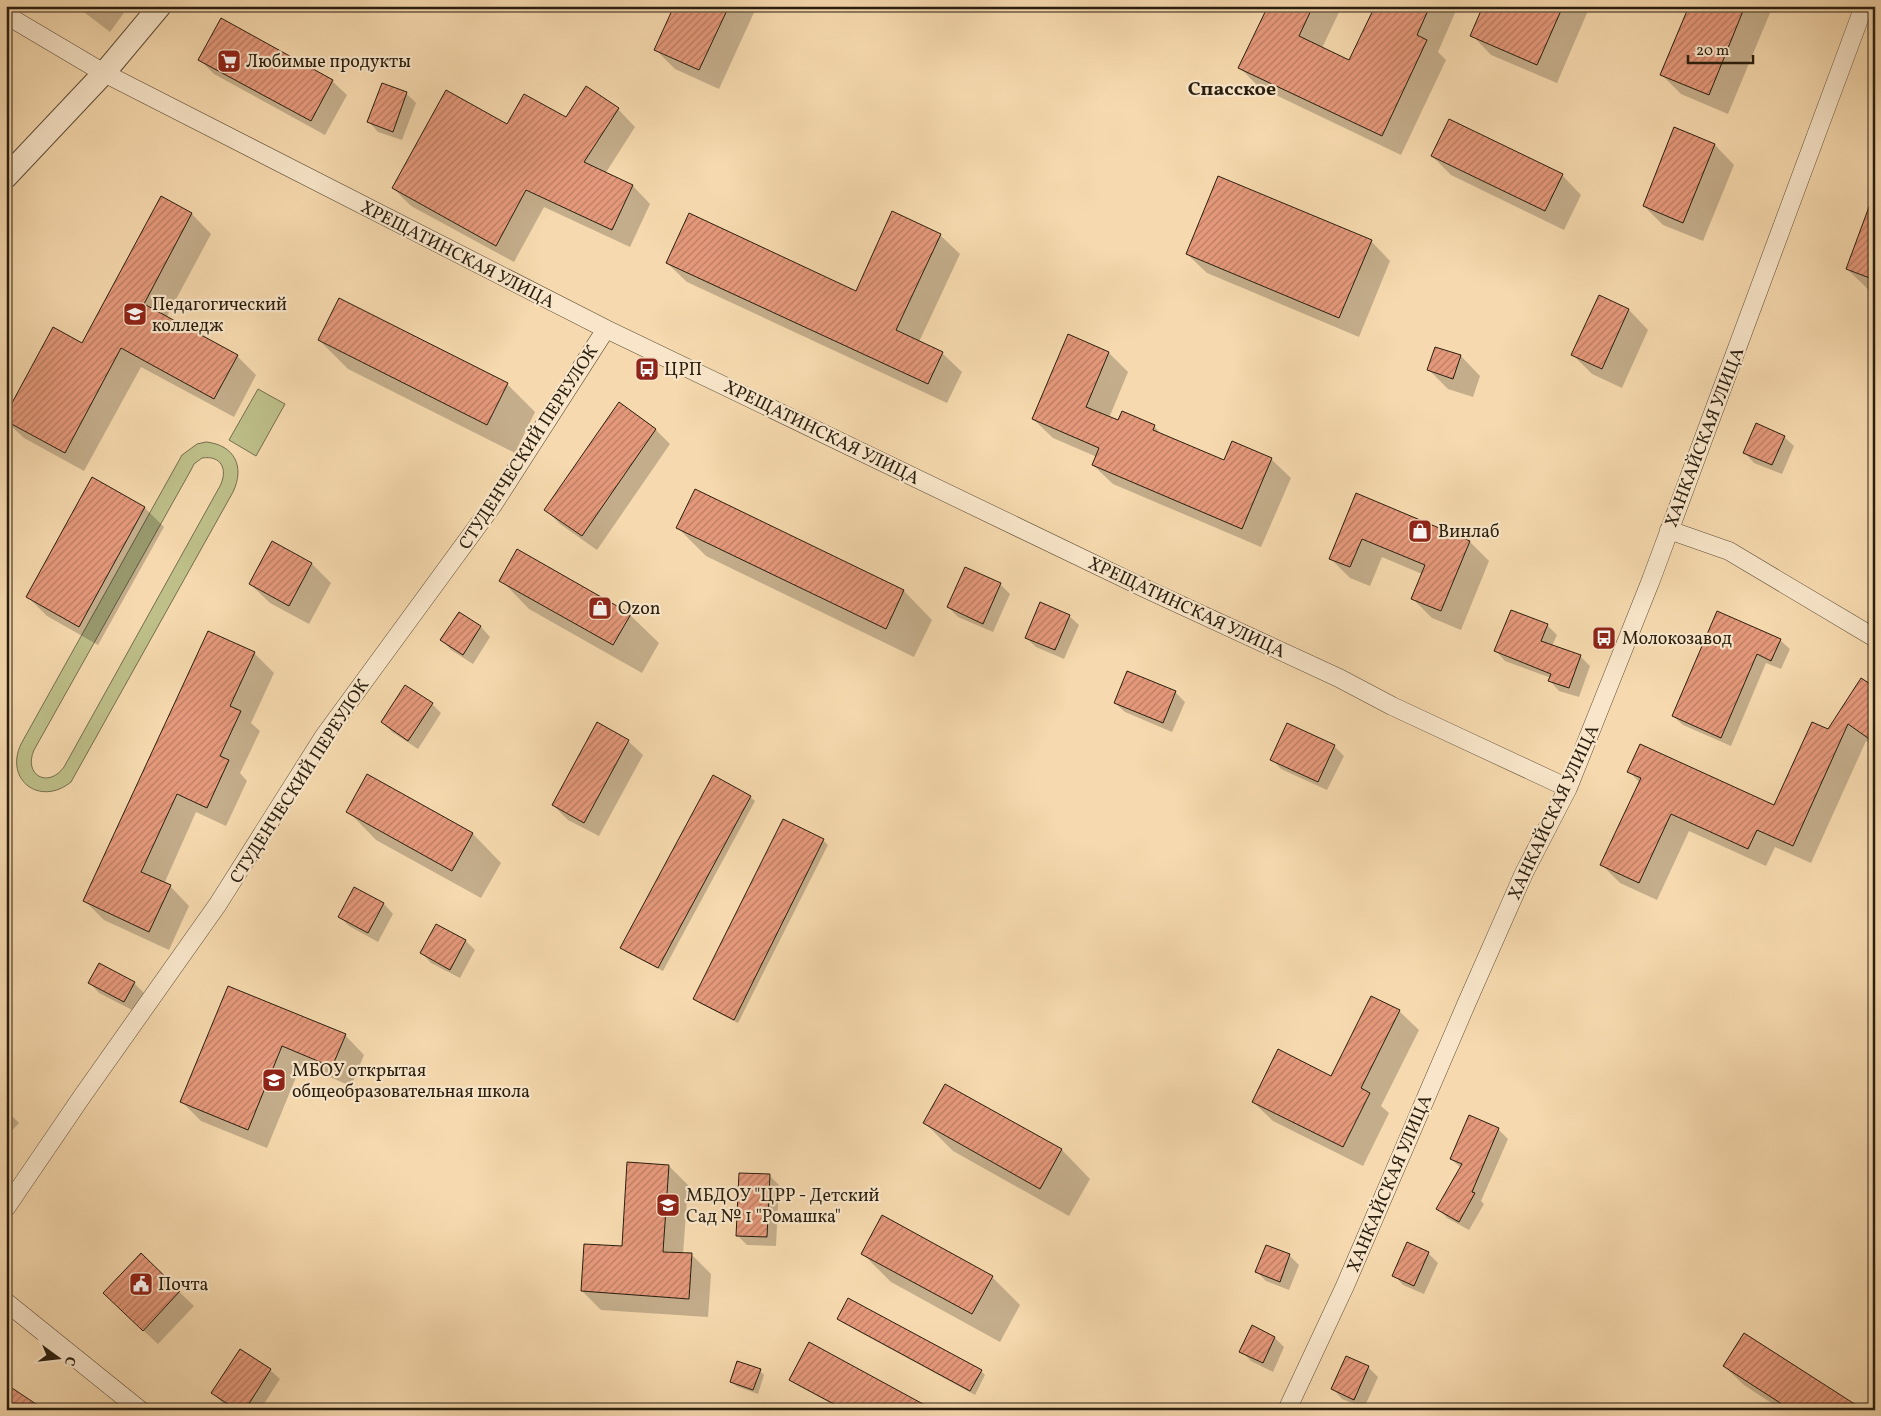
<svg xmlns="http://www.w3.org/2000/svg" width="1881" height="1416" font-family="Vollkorn,serif">
	<style>
		.green { fill: #bebf89; stroke: #746e4c; fill-rule: evenodd }
		.shadow { fill: #0003 }
		.building { fill: url(#building-hatch); stroke: #291e0e }
		.lines { fill: none; stroke-linecap: round; stroke-linejoin: round }
		.minor-casing { stroke: #5c4d36; stroke-width: 19 }
		.tertiary-casing { stroke: #5c4d36; stroke-width: 24 }
		.minor { stroke: #f9e6ca; stroke-width: 18 }
		.tertiary { stroke: #f9e6ca; stroke-width: 22 }
		.labels { text-anchor: middle; stroke-width: 4.5; stroke-linejoin: round; paint-order: stroke }
		.poi-label { font-size: 18px; fill: #291e0e; stroke: #f9e6ca; text-anchor: start }
		.street-label { font-size: 18px; fill: #291e0e; stroke: #f9e6ca }
		.quarter-label { font-size: 20px; font-weight: bold; fill: #291e0e; stroke: #f9e6ca }
	</style>
	<defs>
		<pattern id="building-hatch" width="6" height="6" patternUnits="userSpaceOnUse" patternTransform="scale(1.25)"><rect width="6" height="6" fill="#e5997b"/><path d="M-1 1l2-2M0 6l6-6M5 7l2-2" fill="none" stroke="#ba7c63"/></pattern>
	</defs>
	<rect width="100%" height="100%" fill="#f6d9ae"/>
	<filter id="stains"><feTurbulence type="fractalNoise" baseFrequency=".004" numOctaves="4"/><feColorMatrix values="0 0 0 0 .2 0 0 0 0 .09 0 0 0 0 .02 0 0 0 .5 -.17"/></filter>
	<radialGradient id="worn" r=".72"><stop offset=".6" stop-color="#630" stop-opacity="0"/><stop offset="1" stop-color="#630" stop-opacity=".3"/></radialGradient>
	<path class="green" d="M258,389L285,404L256,456L229,440Z
		M206,442C235,445 245,467 233,492L71,782C40,807 4,780 21,744L182,455L197,444ZM202,458C222,455 228,470 220,486L64,767C48,789 23,775 34,750L191,470L194,464Z"/>
	<path class="shadow" d="M76,6H129L110,32Z
		M675,6H757L719,89L675,69L655,49Z
		M1269,6H1342L1322,48L1350,61L1388,6H1458L1438,52L1446,60L1401,155L1259,87L1240,68Z
		M1484,6H1590L1557,83L1491,55L1472,35Z
		M1690,6H1763L1770,13L1728,114L1681,94L1662,75Z
		M200,60L332,81L347,95L325,135L214,74Z
		M406,93L416,103L402,140L378,132L369,122Z
		M618,109L635,127L605,174L633,186L650,204L630,247L544,207L514,262L411,206L393,188L508,125L566,119Z
		M1675,129L1715,145L1734,165L1703,241L1663,225L1644,206Z
		M1432,156L1562,175L1581,195L1564,230L1451,175Z
		M1875,193V296L1847,269Z
		M161,198L192,214L211,234L166,318L237,356L256,375L234,417L141,367L84,471L24,438L6,421L82,345Z
		M940,235L960,254L919,342L942,353L962,372L947,403L687,282L667,263L856,292Z
		M1371,241L1390,261L1359,337L1207,273L1187,254Z
		M1599,297L1629,310L1648,330L1622,388L1592,374L1573,355Z
		M319,340L507,384L535,412L515,453L348,369Z
		M1109,353L1128,372L1109,418L1119,422L1154,426L1163,436L1225,462L1271,459L1291,478L1261,547L1113,484L1093,465L1097,457L1053,438L1033,419Z
		M1461,356L1480,376L1473,397L1448,389L1429,370Z
		M620,404L656,430L670,444L597,550L560,524L546,510Z
		M1784,437L1794,446L1782,474L1754,463L1745,453Z
		M93,479L145,508L164,527L98,645L47,616L28,597Z
		M696,491L904,591L932,620L914,657L706,556L678,528Z
		M1357,495L1470,542L1489,561L1461,630L1432,618L1412,598L1422,574L1382,557L1370,586L1350,578L1330,558Z
		M272,543L312,564L331,583L309,624L270,603L250,584Z
		M501,580L630,615L659,643L642,673L529,609Z
		M1000,584L1010,594L993,632L958,617L948,607Z
		M1718,612L1780,640L1790,649L1781,669L1766,663L1731,746L1683,725L1673,716Z
		M459,613L481,627L490,637L473,664L451,650L442,640Z
		M1069,616L1079,625L1064,659L1036,647L1026,638Z
		M1547,625L1557,635L1552,646L1580,656L1590,666L1579,697L1559,691L1550,681L1551,678L1505,661L1496,651Z
		M254,653L274,673L251,723L260,731L240,773L247,781L226,826L196,812L164,884L170,886L189,906L169,950L104,920L85,901Z
		M1875,688V747L1866,741L1811,863L1775,847L1766,866L1689,831L1657,900L1620,883L1602,865L1640,783L1629,771L1775,807L1828,731Z
		M1175,692L1185,702L1172,732L1125,712L1115,703Z
		M432,704L441,713L418,749L392,732L382,722Z
		M628,741L643,755L599,836L568,820L553,805Z
		M1334,746L1344,756L1327,790L1281,769L1272,759Z
		M368,775L473,834L501,863L481,898L376,840L348,811Z
		M750,797L755,801L663,971L626,952L622,948Z
		M823,840L828,845L738,1023L699,1003L695,999Z
		M355,889L384,904L393,914L378,942L349,926L339,916Z
		M437,925L466,941L475,950L460,978L431,963L422,953Z
		M90,983H134L144,993L134,1011L99,993Z
		M229,987L345,1035L364,1055L351,1086L301,1065L267,1148L201,1121L182,1102Z
		M1399,1011L1419,1030L1381,1106L1389,1113L1363,1166L1273,1121L1253,1102L1332,1077Z
		M946,1086L1062,1150L1090,1179L1069,1216L953,1151L925,1123Z
		M6,1110L19,1123L6,1137Z
		M1498,1129L1508,1139L1481,1201L1484,1204L1469,1230L1447,1218L1438,1208L1461,1168L1451,1159Z
		M669,1166L688,1185L683,1254L692,1255L711,1274L708,1317L601,1310L582,1291L623,1248Z
		M769,1175L779,1185L776,1246L747,1245L737,1235Z
		M862,1253L992,1277L1020,1305L1000,1342L891,1282Z
		M1428,1253L1438,1263L1424,1294L1403,1285L1394,1275Z
		M141,1255L194,1306L158,1344L119,1308Z
		M1289,1255L1299,1265L1289,1290L1266,1281L1257,1272Z
		M838,1319L981,1371L985,1375L975,1395L843,1323Z
		M1253,1327L1275,1338L1284,1347L1273,1372L1251,1361L1241,1351Z
		M1724,1366L1862,1410H1782L1744,1385Z
		M1368,1367L1378,1377L1364,1408L1342,1399L1333,1389Z
		M270,1370L280,1379L260,1410H233L222,1403L213,1393Z
		M760,1371L764,1375L758,1394L736,1386L732,1382Z
		M790,1379L932,1410H843L795,1384Z
		M1198,1406L1205,1410H1196Z"/>
	<path class="building" d="M674,6H729L699,70L654,50Z
		M1268,6H1313L1299,36L1349,60L1375,6H1430L1417,35L1427,40L1382,136L1238,68Z
		M1483,6H1563L1537,65L1470,36Z
		M1689,6H1745L1709,95L1660,75Z
		M221,18L333,80L311,121L198,60Z
		M382,83L407,92L393,132L367,122Z
		M586,86L619,108L584,162L633,185L612,230L526,190L496,246L392,188L446,90L507,124L524,94L566,117Z
		M1449,119L1563,174L1545,211L1431,156Z
		M1674,127L1715,144L1683,223L1643,206Z
		M1218,176L1372,240L1339,318L1186,254Z
		M161,196L192,213L144,304L238,355L214,399L121,348L65,453L6,421V414L53,327L82,343Z
		M1873,196H1875V280L1846,269Z
		M892,211L941,234L896,330L943,352L928,384L666,263L689,213L856,291Z
		M1599,295L1629,309L1602,369L1571,355Z
		M339,298L508,383L487,425L318,340Z
		M1068,334L1109,352L1086,407L1118,420L1122,411L1155,425L1153,430L1224,460L1232,441L1272,458L1242,529L1092,465L1099,448L1032,419Z
		M1435,347L1461,355L1453,379L1427,370Z
		M619,402L656,429L582,536L544,510Z
		M1756,423L1785,436L1772,465L1743,453Z
		M92,477L145,507L79,627L26,597Z
		M695,489L904,590L886,629L676,528Z
		M1356,493L1470,541L1441,611L1411,599L1425,565L1362,539L1350,567L1329,559Z
		M272,541L312,563L289,606L249,584Z
		M517,549L631,614L613,645L499,581Z
		M965,567L1001,583L983,624L947,607Z
		M1040,602L1070,615L1055,650L1025,638Z
		M1511,610L1548,624L1541,641L1581,655L1569,688L1548,681L1551,674L1494,651Z
		M1717,611L1781,639L1771,661L1757,654L1721,738L1672,716Z
		M459,612L481,626L463,655L440,640Z
		M208,631L255,652L230,706L241,711L220,756L229,760L207,808L177,794L141,872L171,885L149,932L83,901Z
		M1127,671L1176,691L1163,723L1114,703Z
		M1861,678L1875,687V743L1848,724L1793,846L1757,830L1748,849L1671,814L1639,883L1600,865L1641,778L1627,772L1640,744L1774,805L1812,722L1828,729Z
		M405,685L433,703L408,741L381,722Z
		M597,722L629,740L584,823L552,805Z
		M1287,723L1335,745L1318,782L1270,760Z
		M367,774L473,833L452,871L346,812Z
		M713,775L751,796L658,968L620,948Z
		M783,819L824,839L734,1020L693,999Z
		M354,887L384,903L368,933L338,917Z
		M436,924L466,940L450,970L420,953Z
		M99,963L135,982L124,1002L88,983Z
		M228,986L346,1034L332,1067L282,1046L248,1130L180,1102Z
		M1371,996L1400,1010L1361,1088L1370,1093L1343,1147L1252,1102L1278,1049L1331,1076Z
		M945,1084L1062,1149L1040,1189L923,1123Z
		M1469,1115L1499,1128L1472,1192L1475,1193L1459,1222L1436,1209L1462,1164L1450,1159Z
		M627,1162L669,1165L663,1252L692,1253L689,1299L581,1291L584,1244L622,1246Z
		M739,1173L770,1174L767,1237L736,1236Z
		M882,1215L993,1276L972,1314L861,1254Z
		M1407,1242L1429,1252L1414,1286L1392,1276Z
		M1266,1245L1290,1254L1280,1282L1255,1272Z
		M141,1253L180,1291L143,1331L103,1293Z
		M848,1298L982,1370L970,1391L837,1319Z
		M1252,1325L1275,1337L1263,1363L1239,1352Z
		M1744,1333L1864,1410H1791L1723,1366Z
		M809,1342L934,1410H845L789,1380Z
		M240,1349L271,1369L245,1410H237L211,1393Z
		M1346,1356L1369,1366L1354,1400L1331,1389Z
		M737,1361L761,1369L753,1390L730,1382Z
		M6,1384L45,1410H6Z"/>
	<g class="lines">
		<g class="minor-casing">
			<path id="minor" d="M6,15L104,73L606,329L1144,588L1339,678L1392,706L1568,788
				M1669,530L1729,551L1875,638
				M6,1208L83,1095L218,904L324,736L493,505L606,329
				M6,1302L140,1410
				M1287,1410L1345,1286L1468,1000L1524,873L1568,788L1651,580L1864,6"/>
		</g>
		<g class="tertiary-casing">
			<path id="tertiary" d="M6,177L104,73L160,6"/>
		</g>
		<use href="#minor" class="minor"/>
		<use href="#tertiary" class="tertiary"/>
	</g>
	<defs>
		<g id="supermarket-square" transform="scale(1.25)"><rect x="-9" y="-9" width="18" height="18" rx="4" fill="#8f2418" stroke="#f9e6ca"/><path d="M-6-5.5h2.5l.6 2H6L4.5 2H-2.5L-4.4-4H-6ZM-1.5 3.2a1.3 1.3 0 1 0 .1 0ZM3 3.2a1.3 1.3 0 1 0 .1 0Z" fill="#fff"/></g>
		<g id="university-square" transform="scale(1.25)"><rect x="-9" y="-9" width="18" height="18" rx="4" fill="#8f2418" stroke="#f9e6ca"/><path d="M0-5L7-2L0 1L-7-2ZM-4 1L0 2.5L4 1V4Q0 6-4 4Z" fill="#fff"/></g>
		<g id="bus-square" transform="scale(1.25)"><rect x="-9" y="-9" width="18" height="18" rx="4" fill="#8f2418" stroke="#f9e6ca"/><path d="M-5-6H5V4H4V6H2V4H-2V6H-4V4H-5ZM-3.5-4V0h7V-4ZM-3.5 1.2v1.5H-2V1.2ZM2 1.2v1.5H3.5V1.2Z" fill="#fff"/></g>
		<g id="shop-square" transform="scale(1.25)"><rect x="-9" y="-9" width="18" height="18" rx="4" fill="#8f2418" stroke="#f9e6ca"/><path d="M-5-2.5h2.3a2.7 3.5 0 0 1 5.4 0H5L5.5 6h-11ZM-1.5-2.5h3a1.5 2.3 0 0 0-3 0Z" fill="#fff"/></g>
		<g id="school-square" transform="scale(1.25)"><rect x="-9" y="-9" width="18" height="18" rx="4" fill="#8f2418" stroke="#f9e6ca"/><path d="M0-5L7-2L0 1L-7-2ZM-4 1L0 2.5L4 1V4Q0 6-4 4Z" fill="#fff"/></g>
		<g id="civic-square" transform="scale(1.25)"><rect x="-9" y="-9" width="18" height="18" rx="4" fill="#8f2418" stroke="#f9e6ca"/><path d="M-.6-6.5H3V-4.5H.6V-3L4-1V1h2V6H-6V1h2V-1L-.6-3ZM-1.2 2.5V6h2.4V2.5Z" fill="#fff"/></g>
	</defs>
	<g fill-rule="evenodd">
		<use href="#supermarket-square" x="229" y="61"/>
		<use href="#university-square" x="135" y="314"/>
		<use href="#bus-square" x="647" y="369"/>
		<use href="#shop-square" x="1420" y="531"/>
		<use href="#shop-square" x="600" y="608"/>
		<use href="#bus-square" x="1604" y="638"/>
		<use href="#school-square" x="274" y="1080"/>
		<use href="#school-square" x="668" y="1205"/>
		<use href="#civic-square" x="141" y="1284"/>
	</g>
	<g class="labels">
		<g class="poi-label">
			<text x="246" y="67">Любимые продукты</text>
			<text x="152" y="310">Педагогический<tspan x="152" dy="21">колледж</tspan></text>
			<text x="664" y="375">ЦРП</text>
			<text x="1438" y="537">Винлаб</text>
			<text x="618" y="614">Ozon</text>
			<text x="1622" y="644">Молокозавод</text>
			<text x="292" y="1076">МБОУ открытая<tspan x="292" dy="21">общеобразовательная школа</tspan></text>
			<text x="686" y="1201">МБДОУ "ЦРР - Детский<tspan x="686" dy="21">Сад № 1 "Ромашка"</tspan></text>
			<text x="158" y="1290">Почта</text>
		</g>
		<g class="street-label">
			<text transform="translate(458 254) rotate(27)" y="6">ХРЕЩАТИНСКАЯ УЛИЦА</text>
			<text transform="translate(822 432) rotate(26)" y="6">ХРЕЩАТИНСКАЯ УЛИЦА</text>
			<text transform="translate(1704 437) rotate(-69)" y="6">ХАНКАЙСКАЯ УЛИЦА</text>
			<text transform="translate(528 447) rotate(-57)" y="6">СТУДЕНЧЕСКИЙ ПЕРЕУЛОК</text>
			<text transform="translate(1187 607) rotate(25)" y="6">ХРЕЩАТИНСКАЯ УЛИЦА</text>
			<text transform="translate(299 781) rotate(-57)" y="6">СТУДЕНЧЕСКИЙ ПЕРЕУЛОК</text>
			<text transform="translate(1553 812) rotate(-65)" y="6">ХАНКАЙСКАЯ УЛИЦА</text>
			<text transform="translate(1389 1183) rotate(-67)" y="6">ХАНКАЙСКАЯ УЛИЦА</text>
		</g>
		<g class="quarter-label">
			<text x="1232" y="95">Спасское</text>
		</g>
	</g>
	<rect width="1881" height="1416" fill="none" stroke="#f6d9ae" stroke-width="25"/>
	<rect x="8" y="8" width="1866" height="1401" fill="none" stroke="#291e0e" stroke-width="2.5"/>
	<rect x="12" y="12" width="1856" height="1391" fill="none" stroke="#291e0e"/>
	<g transform="translate(58 1358) rotate(105)" stroke="#f9e6ca" stroke-width="4" paint-order="stroke">
	<path d="M0-4L9 19L0 12L-9 19Z" fill="#291e0e"/>
	<text y="-8" font-size="14" font-weight="bold" text-anchor="middle" fill="#291e0e">С</text>
	</g>
	<path d="M1688 55v8h65v-8" fill="none" stroke="#291e0e" stroke-width="2.5"/>
	<text x="1696" y="55" font-size="15" fill="#291e0e" stroke="#f9e6ca" stroke-width="4" paint-order="stroke">20 m</text>
	<rect width="100%" height="100%" filter="url(#stains)"/>
	<rect width="100%" height="100%" fill="url(#worn)"/>
</svg>
